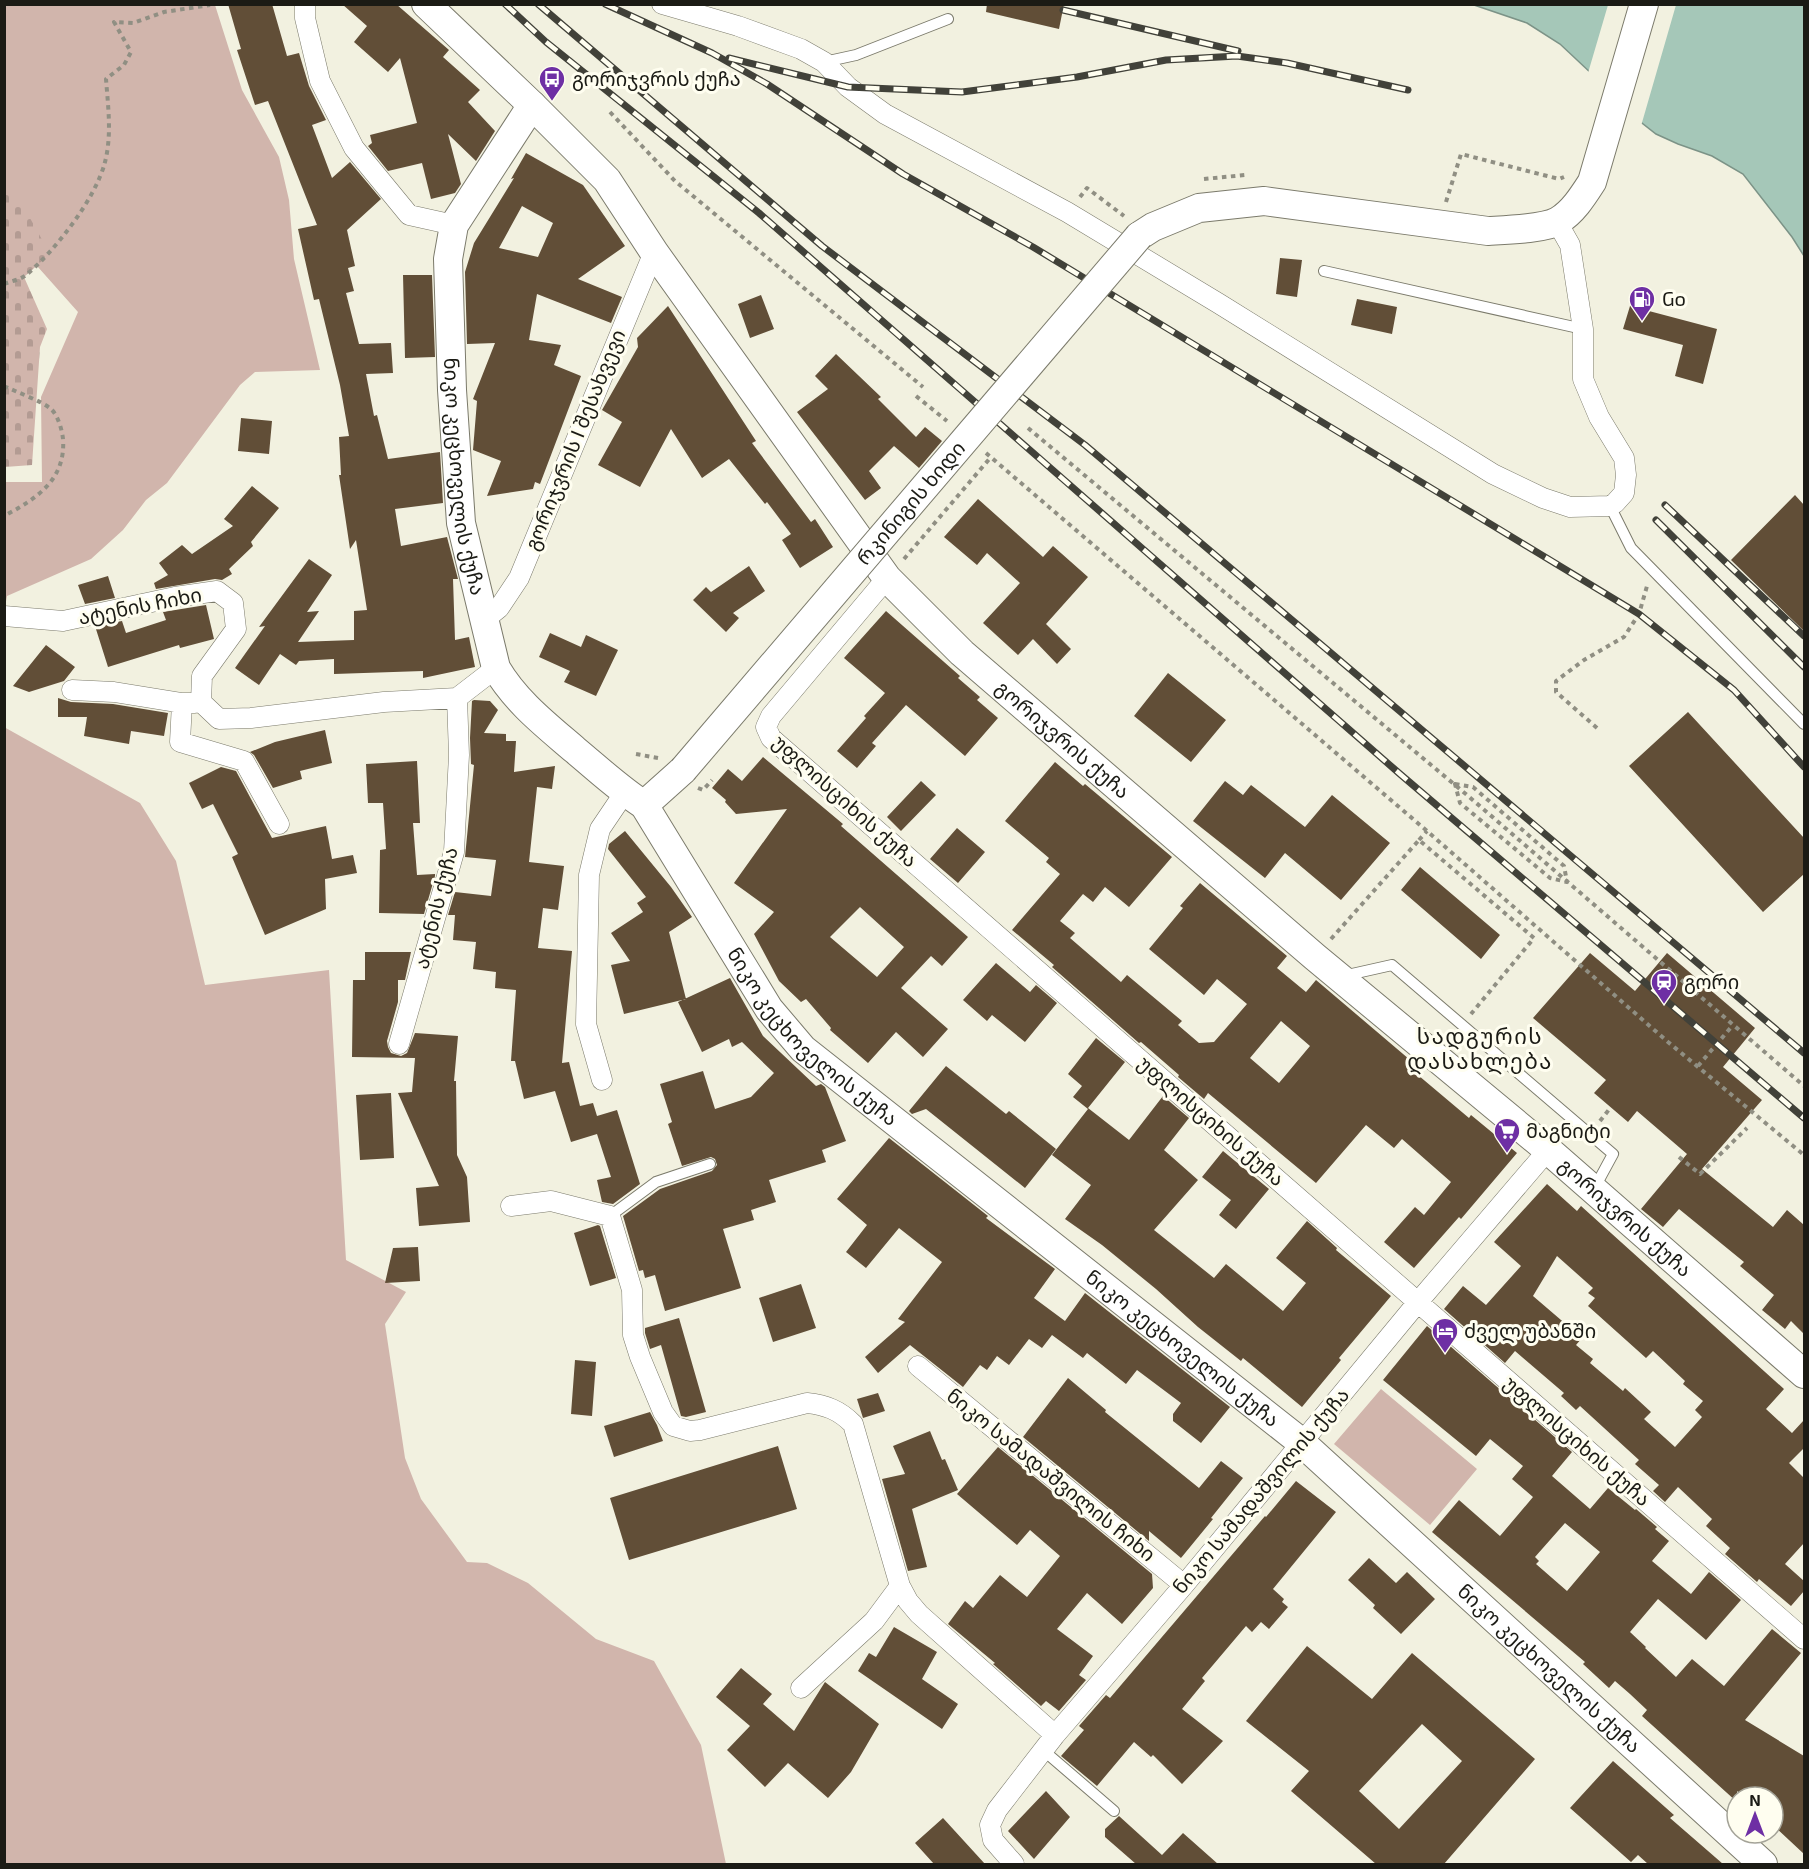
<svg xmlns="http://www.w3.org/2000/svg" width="1809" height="1869" font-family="'Exo 2','Noto Sans Georgian',sans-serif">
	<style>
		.grass { fill: #d1b5ac }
		.cemetery { fill: url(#cemetery-stones) }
		.water { fill: #a5c7b8; stroke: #7c9387; stroke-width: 1.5 }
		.pier { fill: #f2f1e0 }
		.building { fill: #614e37; fill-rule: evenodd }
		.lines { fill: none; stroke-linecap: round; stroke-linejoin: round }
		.lane-casing { stroke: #7b7a6b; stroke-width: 12 }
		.street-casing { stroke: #7b7a6b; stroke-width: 21 }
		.secondary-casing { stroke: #7b7a6b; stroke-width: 30 }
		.path { stroke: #908f83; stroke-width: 4; stroke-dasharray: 4.5 4.5; stroke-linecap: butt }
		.lane { stroke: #fff; stroke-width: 10 }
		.street { stroke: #fff; stroke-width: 20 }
		.secondary { stroke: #fff; stroke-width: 28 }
		.rail-casing { stroke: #414139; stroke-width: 7 }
		.rail { stroke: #fffef0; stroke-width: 4.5; stroke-dasharray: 14; stroke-linecap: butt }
		.secondary-bridge-casing { stroke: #7b7a6b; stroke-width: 30; stroke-linecap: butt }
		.secondary-bridge { stroke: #fff; stroke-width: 28 }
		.labels { text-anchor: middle; stroke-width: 6; stroke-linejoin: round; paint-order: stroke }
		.poi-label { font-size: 20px; fill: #1b1b15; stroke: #fffef0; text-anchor: start }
		.street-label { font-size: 20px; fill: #1b1b15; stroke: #fffef0 }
		.quarter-label { font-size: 22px; letter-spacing: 1.5px; fill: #1b1b15; stroke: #fffef0 }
	</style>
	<defs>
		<pattern id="cemetery-stones" width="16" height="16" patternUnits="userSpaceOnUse" patternTransform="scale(1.5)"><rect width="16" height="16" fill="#d1b5ac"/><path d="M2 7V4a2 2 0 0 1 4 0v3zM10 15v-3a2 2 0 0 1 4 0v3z" fill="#b39b93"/></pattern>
	</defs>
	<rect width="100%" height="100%" fill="#f2f1e0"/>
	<path class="grass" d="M5,5H215L242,90L279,157L289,200L294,259L320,370L255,372L240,385L167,483L146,500L123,530L91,559L7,596L5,607V482H42L41,397L78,312L5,230Z
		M4,727L140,803L176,861L205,985L329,970L346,1260L406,1292L385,1324L405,1458L421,1499L467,1562L487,1563L528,1583L596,1639L654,1661L701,1745L726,1864H5Z
		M1381,1389L1477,1469L1430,1525L1334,1444Z"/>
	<path class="cemetery" d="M5,180L11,184L50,254L24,277L47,329L40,347L32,465L5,467Z"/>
	<path class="water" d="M1474,5H1804V256L1792,237L1743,174L1712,156L1678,144L1656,134L1633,116L1626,106L1560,44L1527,23Z"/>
	<path class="pier" d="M1608,5H1676L1641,126L1630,118L1624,108L1588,73Z"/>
	<path class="building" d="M228,4H272L287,56L299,53L309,86L326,120L312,125L332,178L350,162L381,199L347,230L355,266L348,268L354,291L346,293L359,344L391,343L393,373L366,374L374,416L377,415L388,459L440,452L443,503L395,509L401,546L447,537L458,579H453L455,640L469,637L475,667L423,678V671L334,674V659L299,661L296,665L280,654L259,685L235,668L265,626L259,627L309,559L332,575L307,612L319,611L298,642L354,640V611L367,610L356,540L350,549L339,475H341L339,437L349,436L340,385L319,299L314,300L298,229L317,225L268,101L255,105L237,50L241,49Z
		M342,4H396L449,50L443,57L480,90L468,102L495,131L476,161L448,134L461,184L455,193L431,199L422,163L388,171L368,146L372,143L370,135L417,123L400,58L388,72L354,42L367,26Z
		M987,4H1064L1059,29L986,12Z
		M526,153L583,185L625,246L578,279L622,297L611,323L537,294L529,340L561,345L554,365L581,376L540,484L535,482L533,489L487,496L501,461L473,450L477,401L473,399L495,343L467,344L465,272L474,243L514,178L511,179ZM522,206L553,223L538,257L499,248Z
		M1280,258L1302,260L1297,297L1276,294Z
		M403,275H432L435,357L405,358Z
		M761,295L774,329L750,338L738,304Z
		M1357,299L1397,307L1392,334L1351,325Z
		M668,306L756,441L752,443L811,522L815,519L833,547L800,568L782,540L791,534L767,502L765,504L729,459L702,478L671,429L640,487L598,465L622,422L602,410L638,347L637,338Z
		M1630,306L1717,329L1703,384L1675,376L1683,345L1623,329Z
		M836,354L881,397L878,399L916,437L925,427L942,441L919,468L894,446L869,471L881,488L865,500L797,412L828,389L815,376Z
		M241,418L272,421L269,454L238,451Z
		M252,486L279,508L251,542L253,546L229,569L232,574L222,580L215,579L156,589L154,583L168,575L159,563L182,545L192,554L233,526L224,519Z
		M1795,495L1804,505V631L1731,560Z
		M978,499L1043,557L1053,546L1088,577L1046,624L1071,649L1057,664L1033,639L1018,655L983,623L1020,583L987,553L977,565L944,537Z
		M749,566L765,591L733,613L739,618L726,632L693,600L706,587L711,592Z
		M108,576L115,598L85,604L78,585Z
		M206,605L214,639L180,648L179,645L108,667L95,626L122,621L126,633L166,620L163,612Z
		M886,611L960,676L958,678L980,697L977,700L998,718L965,756L906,705L872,743L876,746L857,768L837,751L866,718L864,716L885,693L844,658Z
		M550,633L581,647L586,635L618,650L596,696L564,682L570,671L539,657Z
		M46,645L75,667L64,681L29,692L13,686Z
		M1168,673L1226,720L1191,762L1134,716Z
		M58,698L71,702L113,704L168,713L164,736L131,731L129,744L84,736L87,717H58Z
		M474,700L490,701L498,710L484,733L506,734V741H516L514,772L555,766L552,789L537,787L529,862L564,866L558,910L543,908L538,948L572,951L562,1063L569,1062L580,1106L593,1103L597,1116L617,1110L640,1184L613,1204L602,1202L597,1180L611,1177L597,1134L571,1142L555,1091L524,1099L515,1061H511L516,990L495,988L496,972L473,969L476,942L453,940L455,915H448L455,892L491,896L496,860L465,857L474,765L471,764L470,738L472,701Z
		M1688,712L1804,838V874L1763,912L1629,766Z
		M325,730L332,763L300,771L302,779L273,788L254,755L250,752L275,742Z
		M763,757L843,824L841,826L968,937L942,966L931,956L901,988L948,1029L923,1057L896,1032L868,1063L830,1030L831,1028L806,999L801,1002L779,981L754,934L774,912L734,883L787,809L736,814L725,802L726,800L712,788L728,769L742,781ZM860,907L904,947L877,977L830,937Z
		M417,761L420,823H413L417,875L435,874V876L424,914L379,913L380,850L386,849L383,803H368L366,764Z
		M1055,762L1083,786L1085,784L1172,857L1129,907L1105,887L1093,902L1083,894L1060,921L1075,933L1070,938L1121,982L1127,975L1182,1021L1178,1025L1199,1043L1214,1042L1247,1004L1217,979L1204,995L1149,949L1183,908L1180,906L1200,883L1287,956L1277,968L1306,992L1316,980L1416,1065L1412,1070L1469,1118L1471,1115L1517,1153L1461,1219L1459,1217L1414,1268L1384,1242L1415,1207L1424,1215L1451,1182L1402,1139L1394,1148L1366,1125L1316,1183L1208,1093L1204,1099L1178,1077L1179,1075L1141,1042L1139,1043L1052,967L1054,965L1012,930L1060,874L1046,862L1049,858L1005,821ZM1281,1021L1310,1046L1279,1083L1250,1058Z
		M221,767L236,771L272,838L326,826L332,859L353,855L357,873L325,879L326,909L265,935L232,857L238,854L213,804L202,809L189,783Z
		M921,781L936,795L901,831L887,817Z
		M1225,781L1243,795L1251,785L1305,827L1332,795L1390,843L1341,900L1285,853L1265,878L1193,821Z
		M957,828L985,852L958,883L930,859Z
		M625,831L671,887L692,917L669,932L686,999L624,1014L611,965L630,961L611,933L643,912L637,903L646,897L608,849L609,844Z
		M1420,867L1500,935L1481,959L1401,890Z
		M365,952H411L405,980H398V1002L387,1041L388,1047L391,1053L401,1056L407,1053L415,1033L458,1036L454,1081H456L457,1155L467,1177L470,1222L419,1226L416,1188L439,1186L398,1093L412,1092L415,1058L352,1057L353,980H365Z
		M1590,953L1635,991L1667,953L1755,1028L1723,1067L1762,1100L1702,1169L1773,1227L1787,1210L1804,1225V1334L1791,1321L1785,1329L1762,1310L1774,1295L1740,1266L1744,1262L1679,1209L1663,1227L1641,1209L1687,1154L1637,1111L1628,1122L1594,1093L1606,1080L1533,1018Z
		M996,963L1030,992L1036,985L1057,1003L1025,1042L992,1015L987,1021L963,1000Z
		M730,978L763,1036L816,1086L821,1084L825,1087L846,1141L822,1150L826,1162L769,1180L776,1202L751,1210L754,1220L723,1229L741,1288L665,1311L655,1275L645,1278L643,1270L639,1271L623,1216L660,1189L712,1171L717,1165L715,1159L711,1157L682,1166L668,1124L672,1122L660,1084L703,1071L715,1109L751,1097L774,1073L742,1042L732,1047L729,1039L702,1052L678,1002Z
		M1096,1038L1125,1062L1088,1108L1129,1140L1163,1096L1189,1118L1164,1150L1198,1180L1154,1230L1214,1278L1226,1264L1283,1311L1306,1283L1276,1258L1307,1221L1337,1248L1336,1250L1391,1296L1339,1358L1341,1360L1302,1407L1243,1358L1241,1361L1198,1327L1156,1289L1102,1245L1065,1219L1091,1185L1052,1155L1088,1109L1073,1097L1082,1086L1068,1074Z
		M946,1066L1006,1114L1009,1111L1056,1149L1025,1188L926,1109L912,1114L909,1111Z
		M391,1093L394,1158L360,1160L356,1095Z
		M889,1138L988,1216L986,1218L1055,1269L1034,1298L1065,1321L1085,1293L1230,1407L1201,1443L1173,1421V1414L1181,1403L1137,1370L1126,1384L1087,1353L1083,1358L1052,1335L1042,1348L1029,1339L1009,1365L997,1356L987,1370L980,1365L963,1387L910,1345L878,1373L865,1357L905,1322L898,1319L942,1262L899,1228L866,1268L846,1252L867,1225L837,1199Z
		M1223,1151L1269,1189L1236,1229L1219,1215L1231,1200L1202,1177Z
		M1547,1184L1577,1211L1581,1206L1784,1389L1766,1409L1792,1433L1804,1420V1448L1789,1463L1804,1478V1543L1785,1564L1804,1581V1591L1791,1606L1759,1579L1757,1582L1725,1554L1730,1548L1706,1526L1712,1519L1678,1487L1665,1502L1653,1491L1659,1485L1635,1464L1639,1460L1580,1406L1576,1410L1561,1396L1564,1393L1515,1351L1505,1363L1444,1309L1463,1286L1486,1305L1521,1266L1494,1242ZM1557,1256L1593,1288L1588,1293L1595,1298L1588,1306L1646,1358L1653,1351L1685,1381L1683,1384L1703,1401L1695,1410L1702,1417L1675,1447L1644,1419L1651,1412L1625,1388L1623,1391L1590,1363L1593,1359L1576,1345L1582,1338L1533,1296Z
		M598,1225L600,1226L616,1278L590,1286L574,1233Z
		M418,1247L420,1281L385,1283L393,1248Z
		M801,1284L816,1328L773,1342L759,1298Z
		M679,1318L706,1412L686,1417L681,1416L661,1345L650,1349L645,1333V1328Z
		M1427,1326L1572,1452L1552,1476L1590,1509L1608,1488L1635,1510L1636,1509L1657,1527L1655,1529L1669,1541L1652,1561L1691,1594L1709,1572L1741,1600L1706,1640L1658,1599L1630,1632L1646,1647L1645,1648L1676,1677L1692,1659L1724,1686L1772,1629L1801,1653L1745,1720L1804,1756V1854L1773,1825V1797H1743L1737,1791V1802L1642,1716L1647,1710L1630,1694L1615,1681L1609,1688L1583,1664L1585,1662L1432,1532L1459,1500L1500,1536L1533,1497L1512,1479L1523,1466L1490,1439L1476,1456L1383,1380ZM1565,1523L1600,1552L1567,1591L1536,1564L1539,1561L1535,1557Z
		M575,1360L596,1362L592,1416L571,1414Z
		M1068,1378L1106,1410L1105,1412L1199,1488L1221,1461L1243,1478L1211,1518L1213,1519L1181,1558L1149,1531V1541L1023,1437Z
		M878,1393L885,1411L863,1418L857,1399Z
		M650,1412L657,1425L663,1441L614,1457L604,1426Z
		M930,1431L942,1460L945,1459L958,1490L912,1509L927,1567L908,1571L882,1479L905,1474L893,1446Z
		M778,1446L797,1509L629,1560L610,1498Z
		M998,1447L1152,1574L1153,1588L1122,1624L1087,1593L1057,1629L1093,1656L1079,1675L1086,1680L1059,1711L1046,1701L1041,1706L993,1664L995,1663L948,1624L965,1601L973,1608L1000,1575L1027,1597L1060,1556L1030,1530L1017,1545L957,1494Z
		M1296,1481L1336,1512L1273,1589L1284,1599L1282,1602L1288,1607L1269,1629L1261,1622L1252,1632L1246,1626L1202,1678L1205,1681L1182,1709L1223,1741L1182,1784L1153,1755L1151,1757L1134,1742L1097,1786L1061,1756L1084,1730L1079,1726L1106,1695L1110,1698L1265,1516L1266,1517Z
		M1369,1558L1396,1583L1407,1572L1435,1599L1401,1634L1373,1608L1375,1605L1348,1580Z
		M894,1627L937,1652L922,1679L958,1704L942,1729L858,1671L869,1653L876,1657Z
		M1307,1646L1372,1699L1412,1653L1535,1759L1444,1864H1376L1291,1791L1309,1771L1246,1721ZM1422,1724L1462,1761L1399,1829L1359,1791Z
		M741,1668L772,1694L763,1704L794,1731L825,1682L879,1724L851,1772L828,1798L788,1763L765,1787L727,1750L750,1726L716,1697Z
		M1613,1761L1674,1815L1670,1818L1723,1864H1648L1638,1855L1631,1862L1570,1808Z
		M1046,1791L1070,1817L1034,1859L1008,1831Z
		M1119,1816L1162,1855L1183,1833L1218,1864H1136L1105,1837V1829Z
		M943,1818L985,1864H934L915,1843Z"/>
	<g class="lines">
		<g class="lane-casing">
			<path id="lane" d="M824,62L856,55L948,19
				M1324,271L1583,329
				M1610,506L1631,548L1804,724
				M1343,976L1392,965L1613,1154L1594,1189
				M610,1216L656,1182L710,1164
				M1043,1750L1114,1811"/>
		</g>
		<g class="street-casing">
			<path id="street" d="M305,4V18L320,81L354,148L409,215L454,225
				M662,4L738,26L801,49L824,62L848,87L885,114L1067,212L1218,303L1493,474L1543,498L1570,507L1610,506L1615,503L1624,493L1626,475L1624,458L1599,417L1583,379V329L1570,245L1557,222
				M887,578L771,716L766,727L771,738L1804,1639
				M4,616L63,621L175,597L217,591L233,603L236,629L202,676L201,702L219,719L251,718L384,702L457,698L496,668
				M484,620L499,608L519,578L654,252
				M72,690L114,692L182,703H195
				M182,703L180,742L244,761L279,824
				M399,1044L454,852L459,755L457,698
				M602,1080L586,1024L589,875L600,829L625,792
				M511,1206L551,1201L610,1216L632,1290L633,1335L640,1357L663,1412L673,1426L690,1431L700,1430L807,1403C826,1405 839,1410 853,1424L900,1586L908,1601L919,1614L1055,1735
				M918,1366L1184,1585
				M801,1688L874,1621L900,1586
				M1014,1864L993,1840L990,1825L997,1810L1055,1735L1184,1585L1418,1302L1548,1150"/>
		</g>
		<g class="secondary-casing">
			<g id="secondary">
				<path id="s1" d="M426,4L532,105L607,180L654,252L887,578L962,653L1315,957L1548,1150L1804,1374"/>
				<path id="s2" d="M532,105L454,225L448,259L452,390L461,523L496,668C516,702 546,725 575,750C598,769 619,789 644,805L769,1009L803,1049L1301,1442L1763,1864"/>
				<path d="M1139,236L1153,227L1199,208L1264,201L1488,231C1505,230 1544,229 1558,221C1573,212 1583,196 1592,182L1644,4"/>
				<path d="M644,805L683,770"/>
			</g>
		</g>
		<path class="path" d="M610,112L675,181L923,387
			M1204,179L1245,175
			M1080,197L1087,188L1124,216
			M1446,202L1461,154L1559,179L1564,177
			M4,284C11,281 20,280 26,275C55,251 96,198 105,162C112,135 108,106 106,79L124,65L131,52L114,22L133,23L164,12L210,5
			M4,386C16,392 42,401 51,409C58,415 62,430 63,439C66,480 36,499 4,516
			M916,396L947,421
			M1028,428L1467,795L1804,1086
			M986,453L1427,831L1668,1042L1804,1155
			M904,559L991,457
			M1597,728L1556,692V681L1584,660L1624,637L1639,614L1647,586
			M636,754L658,758
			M1455,784L1473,787L1564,866L1567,882L1550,878L1460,803Z
			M698,788L703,790L712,780
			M1419,840L1427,831
			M1331,939L1419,840L1534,938L1471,1014
			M1698,1066L1733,1025
			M1600,1121L1611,1107
			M1679,1157L1700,1174L1747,1128"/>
		<use href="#lane" class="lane"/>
		<use href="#street" class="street"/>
		<use href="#secondary" class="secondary"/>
		<g class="rail-casing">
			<path id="rail" d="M505,4L546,42L759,213L1400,774L1804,1118
				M538,4L822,246L1085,445L1804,1053
				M605,4L712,53L767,84L903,174L1033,247L1639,614L1734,690L1804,767
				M1063,10L1238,51
				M729,58L848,87L962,92L1077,77L1166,60L1237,56L1287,63L1408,90
				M1665,505L1804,636
				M1656,520L1804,667"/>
		</g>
		<use href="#rail" class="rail"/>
		<g class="secondary-bridge-casing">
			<g id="secondary-bridge">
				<path id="s3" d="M683,770L1139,236"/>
			</g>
		</g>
		<use href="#secondary-bridge" class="secondary-bridge"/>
	</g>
	<defs>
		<g id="bus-pin" transform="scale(1.35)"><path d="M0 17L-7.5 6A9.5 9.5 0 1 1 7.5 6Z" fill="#6e2fa4" stroke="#fffef0"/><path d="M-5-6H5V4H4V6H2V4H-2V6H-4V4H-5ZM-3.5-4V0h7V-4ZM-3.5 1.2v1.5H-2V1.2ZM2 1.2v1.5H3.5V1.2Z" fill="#fff"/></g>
		<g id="fuel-pin" transform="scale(1.35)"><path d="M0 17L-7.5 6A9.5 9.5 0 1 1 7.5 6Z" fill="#6e2fa4" stroke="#fffef0"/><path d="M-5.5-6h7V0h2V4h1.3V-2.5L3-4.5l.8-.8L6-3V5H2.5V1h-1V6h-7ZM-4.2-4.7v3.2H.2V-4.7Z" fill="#fff"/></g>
		<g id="station-pin" transform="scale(1.35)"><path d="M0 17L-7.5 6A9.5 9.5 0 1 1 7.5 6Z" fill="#6e2fa4" stroke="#fffef0"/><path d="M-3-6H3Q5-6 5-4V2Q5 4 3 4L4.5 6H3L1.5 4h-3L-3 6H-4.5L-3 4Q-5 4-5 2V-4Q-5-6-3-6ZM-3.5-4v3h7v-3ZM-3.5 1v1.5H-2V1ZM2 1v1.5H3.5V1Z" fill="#fff"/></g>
		<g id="supermarket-pin" transform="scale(1.35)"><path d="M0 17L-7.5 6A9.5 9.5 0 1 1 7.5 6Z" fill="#6e2fa4" stroke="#fffef0"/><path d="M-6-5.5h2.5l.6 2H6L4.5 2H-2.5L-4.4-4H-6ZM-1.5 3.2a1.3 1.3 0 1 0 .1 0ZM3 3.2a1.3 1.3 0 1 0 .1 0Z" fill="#fff"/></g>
		<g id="hotel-pin" transform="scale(1.35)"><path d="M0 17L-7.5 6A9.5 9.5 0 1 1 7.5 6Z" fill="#6e2fa4" stroke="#fffef0"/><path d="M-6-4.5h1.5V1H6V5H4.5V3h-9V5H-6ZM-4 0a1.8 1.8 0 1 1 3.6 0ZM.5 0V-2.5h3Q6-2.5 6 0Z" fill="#fff"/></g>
	</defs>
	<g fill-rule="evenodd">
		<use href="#bus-pin" x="552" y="79"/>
		<use href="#fuel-pin" x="1642" y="299"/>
		<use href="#station-pin" x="1664" y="982"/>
		<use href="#supermarket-pin" x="1507" y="1131"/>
		<use href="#hotel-pin" x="1445" y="1331"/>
	</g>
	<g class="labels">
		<g class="poi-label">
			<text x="572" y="86">გორიჯვრის ქუჩა</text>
			<text x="1662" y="306">Go</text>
			<text x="1684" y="989">გორი</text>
			<text x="1526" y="1138">მაგნიტი</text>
			<text x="1464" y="1338">ძველ უბანში</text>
		</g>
		<g class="street-label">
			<text transform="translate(575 440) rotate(-68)" y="7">გორიჯვრის I შესახვევი</text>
			<text dy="7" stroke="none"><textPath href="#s2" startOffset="396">ნიკო კეცხოველის ქუჩა</textPath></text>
			<text dy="7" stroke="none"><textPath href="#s3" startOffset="351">რკინიგის ხიდი</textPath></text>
			<text transform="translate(140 606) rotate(-11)" y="7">ატენის ჩიხი</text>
			<text dy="7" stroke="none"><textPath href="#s1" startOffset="978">გორიჯვრის ქუჩა</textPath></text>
			<text transform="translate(845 801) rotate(42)" y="7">უფლისციხის ქუჩა</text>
			<text transform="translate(436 908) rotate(-76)" y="7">ატენის ქუჩა</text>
			<text dy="7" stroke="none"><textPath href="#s2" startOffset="1083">ნიკო კეცხოველის ქუჩა</textPath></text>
			<text transform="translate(1211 1121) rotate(41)" y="7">უფლისციხის ქუჩა</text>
			<text dy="7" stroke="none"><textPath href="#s1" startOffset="1716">გორიჯვრის ქუჩა</textPath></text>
			<text dy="7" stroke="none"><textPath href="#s2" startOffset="1569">ნიკო კეცხოველის ქუჩა</textPath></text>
			<text transform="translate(1577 1441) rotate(41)" y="7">უფლისციხის ქუჩა</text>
			<text transform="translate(1051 1475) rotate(39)" y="7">ნიკო სამადაშვილის ჩიხი</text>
			<text transform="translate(1261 1491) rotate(-50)" y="7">ნიკო სამადაშვილის ქუჩა</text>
			<text dy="7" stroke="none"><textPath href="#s2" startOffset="2056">ნიკო კეცხოველის ქუჩა</textPath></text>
		</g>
		<g class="quarter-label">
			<text x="1480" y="1044">სადგურის<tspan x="1480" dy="25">დასახლება</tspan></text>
		</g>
	</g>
	<rect width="1809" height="1869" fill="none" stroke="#1b1b15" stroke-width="12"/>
	<g transform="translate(1755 1815)"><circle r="28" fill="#fffef0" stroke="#a4a398" stroke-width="1.5"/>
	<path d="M0-4.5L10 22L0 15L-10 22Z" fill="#6e2fa4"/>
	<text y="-9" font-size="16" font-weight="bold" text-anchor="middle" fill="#1b1b15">N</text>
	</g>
</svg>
